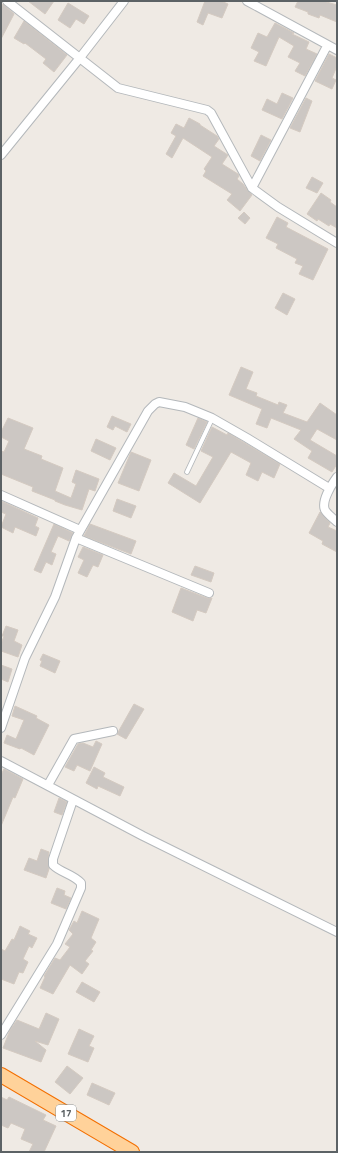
<svg xmlns="http://www.w3.org/2000/svg" width="338" height="1153" font-family="'Titillium Web',sans-serif">
	<style>
		.building { fill: #ccc7c3; stroke: #d4cac1 }
		.lines { fill: none; stroke-linecap: round; stroke-linejoin: round }
		.service-casing { stroke: #b4b8bb; stroke-width: 5.5 }
		.minor-casing { stroke: #b4b8bb; stroke-width: 10 }
		.trunk-casing { stroke: #f36f00; stroke-width: 16 }
		.service { stroke: #fff; stroke-width: 4 }
		.minor { stroke: #fff; stroke-width: 8 }
		.trunk { stroke: #ffd29a; stroke-width: 14 }
		.labels { text-anchor: middle; stroke-width: 3.5; stroke-linejoin: round; paint-order: stroke }
		.shield { fill: #fff; stroke: #8d9193; stroke-width: 1 }
		.shield-label { font-size: 10px; font-weight: bold; fill: #5c6265 }
	</style>
	<rect width="100%" height="100%" fill="#efeae4"/>
	<path class="building" d="M28,1H54L45,14Z
		M205,1H221L228,4L222,18L208,13L203,25L197,22Z
		M298,1H323L337,5V22L320,15L319,18L308,14V12L295,7Z
		M68,3L89,16L84,24L76,19L70,28L58,20Z
		M3,4L14,14L1,39V8Z
		M24,21L67,55L54,72L43,63L46,59L25,43L24,44L14,38Z
		M275,23L294,33L292,34L309,42L306,49L317,54L305,76L295,71L300,63L288,57L294,46L279,37L266,66L254,61L259,52L251,48L258,33L267,37Z
		M329,54L337,58V66L332,78L336,80L332,89L315,81Z
		M282,93L293,98L282,119L262,110L267,99L277,104Z
		M306,98L312,101L300,132L290,128Z
		M189,118L200,124V125L217,136L219,139L214,146L228,155L222,164L238,174L239,176L237,179L243,184L248,191L252,195L240,211L227,200L232,194L203,176L206,171L204,169L212,157L183,138L172,158L166,154L176,136L171,133L176,124L184,128Z
		M261,135L271,140L260,161L251,156Z
		M312,177L323,183L317,193L306,188Z
		M321,193L331,200L330,202L337,207V228L330,224L329,226L318,219L317,221L307,214Z
		M244,212L250,218L245,224L238,218Z
		M277,217L288,223L286,227L328,249L313,280L299,274L303,266L295,263L297,259L276,248L278,244L266,238Z
		M283,293L295,299L287,315L275,308Z
		M241,367L253,372L246,389L257,393L256,396L278,405L279,402L287,405L283,413L307,422L320,403L337,415V440L317,429L310,440L337,456V464L332,472L308,458L312,451L294,439L301,430L271,418L267,428L256,424L262,409L229,395Z
		M112,416L131,424L127,432L115,426L113,430L107,427Z
		M8,418L33,428L24,449L42,456L41,459L63,468L55,491L71,498L76,484L72,482L76,470L99,479L95,491L89,489L82,510L65,505L55,501V500L32,491L33,487L1,474V451L4,452L9,441L1,437V432Z
		M198,418L207,422L194,449L186,445Z
		M212,427L227,435L228,433L280,464L274,478L262,472L258,481L246,475L251,463L231,452L200,503L168,483L174,473L196,486L213,457L201,451Z
		M96,439L116,448L110,460L91,451Z
		M131,452L151,460L139,491L118,483Z
		M117,499L136,506L131,518L113,511Z
		M1,501L38,518L35,526L39,528L36,536L15,527L13,533L1,527L6,514L1,512Z
		M320,512L330,523L328,527L337,531V552L322,544L323,541L309,533Z
		M54,524L73,533L69,541L58,536L51,552L56,554L52,565L46,562L41,573L34,570Z
		M90,524L136,541L131,554L84,536Z
		M83,547L103,555L98,567L93,565L87,577L78,573L84,560L78,557Z
		M195,566L214,573L211,582L191,575Z
		M181,588L207,598H212L206,613L197,610L193,621L172,612Z
		M6,626L18,630L14,641L22,645L18,657L1,651V644L4,636H2Z
		M43,654L60,661L55,673L40,666L42,661L40,660Z
		M1,665L12,669L8,682L1,679Z
		M134,704L144,709L126,739L117,734Z
		M15,706L37,716L36,718L49,725L34,755L21,748L20,749L4,743L7,735L16,739L24,720L12,716Z
		M96,741L102,744L90,771L77,765L74,771L65,767L78,744L83,743L93,747Z
		M94,767L105,773L103,777L124,787L120,796L98,786L97,789L86,783Z
		M4,769L23,779L15,798L13,797L1,826V775Z
		M59,798L67,802L62,815L54,812Z
		M41,849L49,852L48,859L49,869L46,878L24,870L29,858L37,861Z
		M57,888L65,891L64,895L71,898L66,909L51,903Z
		M82,911L99,919L91,938L96,942L91,950L93,951L85,961L89,964L82,974L70,965L53,994L40,988L45,977L44,976L55,958L60,960L70,947L65,944L73,934L69,930L74,921L77,923Z
		M20,926L30,931L28,934L37,938L32,948L29,946L23,959L28,962L23,973L19,972L14,984L1,979V949L5,951L12,939L14,940Z
		M82,982L100,992L94,1002L76,992Z
		M46,1013L59,1019L48,1045L35,1041L46,1050L41,1062L3,1048L10,1030L17,1020L39,1029Z
		M79,1029L94,1036L89,1046L94,1048L88,1062L68,1054Z
		M67,1066L83,1078L70,1094L55,1082Z
		M92,1083L115,1093L109,1105L87,1095Z
		M1,1097L7,1100L9,1097L46,1115L43,1120L56,1126L44,1152H29L33,1144L21,1139L25,1129L11,1123L8,1128L1,1125Z"/>
	<g class="lines">
		<g class="service-casing">
			<path id="service" d="M187,472L212,419"/>
		</g>
		<g class="minor-casing">
			<path id="minor" d="M7,1L118,88L207,110L211,113L252,188L278,207L337,243
				M247,1L337,50
				M1,155L79,59L124,1
				M252,188L327,46
				M337,477C332,484 321,501 325,510C328,515 333,518 337,522
				M1,495L80,530
				M76,538L209,593
				M1,728L25,658L55,597L76,538L148,411L155,404L159,402L185,407L212,418L247,438L329,488
				M1,761L143,836L337,932
				M48,785L74,739L113,731
				M1,1035L57,944L81,888V883C73,874 61,873 53,865V859L73,800"/>
		</g>
		<g class="trunk-casing">
			<path id="trunk" d="M1,1075L132,1152"/>
		</g>
		<use href="#service" class="service"/>
		<use href="#minor" class="minor"/>
		<use href="#trunk" class="trunk"/>
	</g>
	<g class="labels">
		<rect class="shield" x="56" y="1105" width="20" height="16" rx="3"/>
		<g class="shield-label">
			<text x="66" y="1117">17</text>
		</g>
	</g>
	<rect width="338" height="1153" fill="none" stroke="#5c6265" stroke-width="4"/>
</svg>
